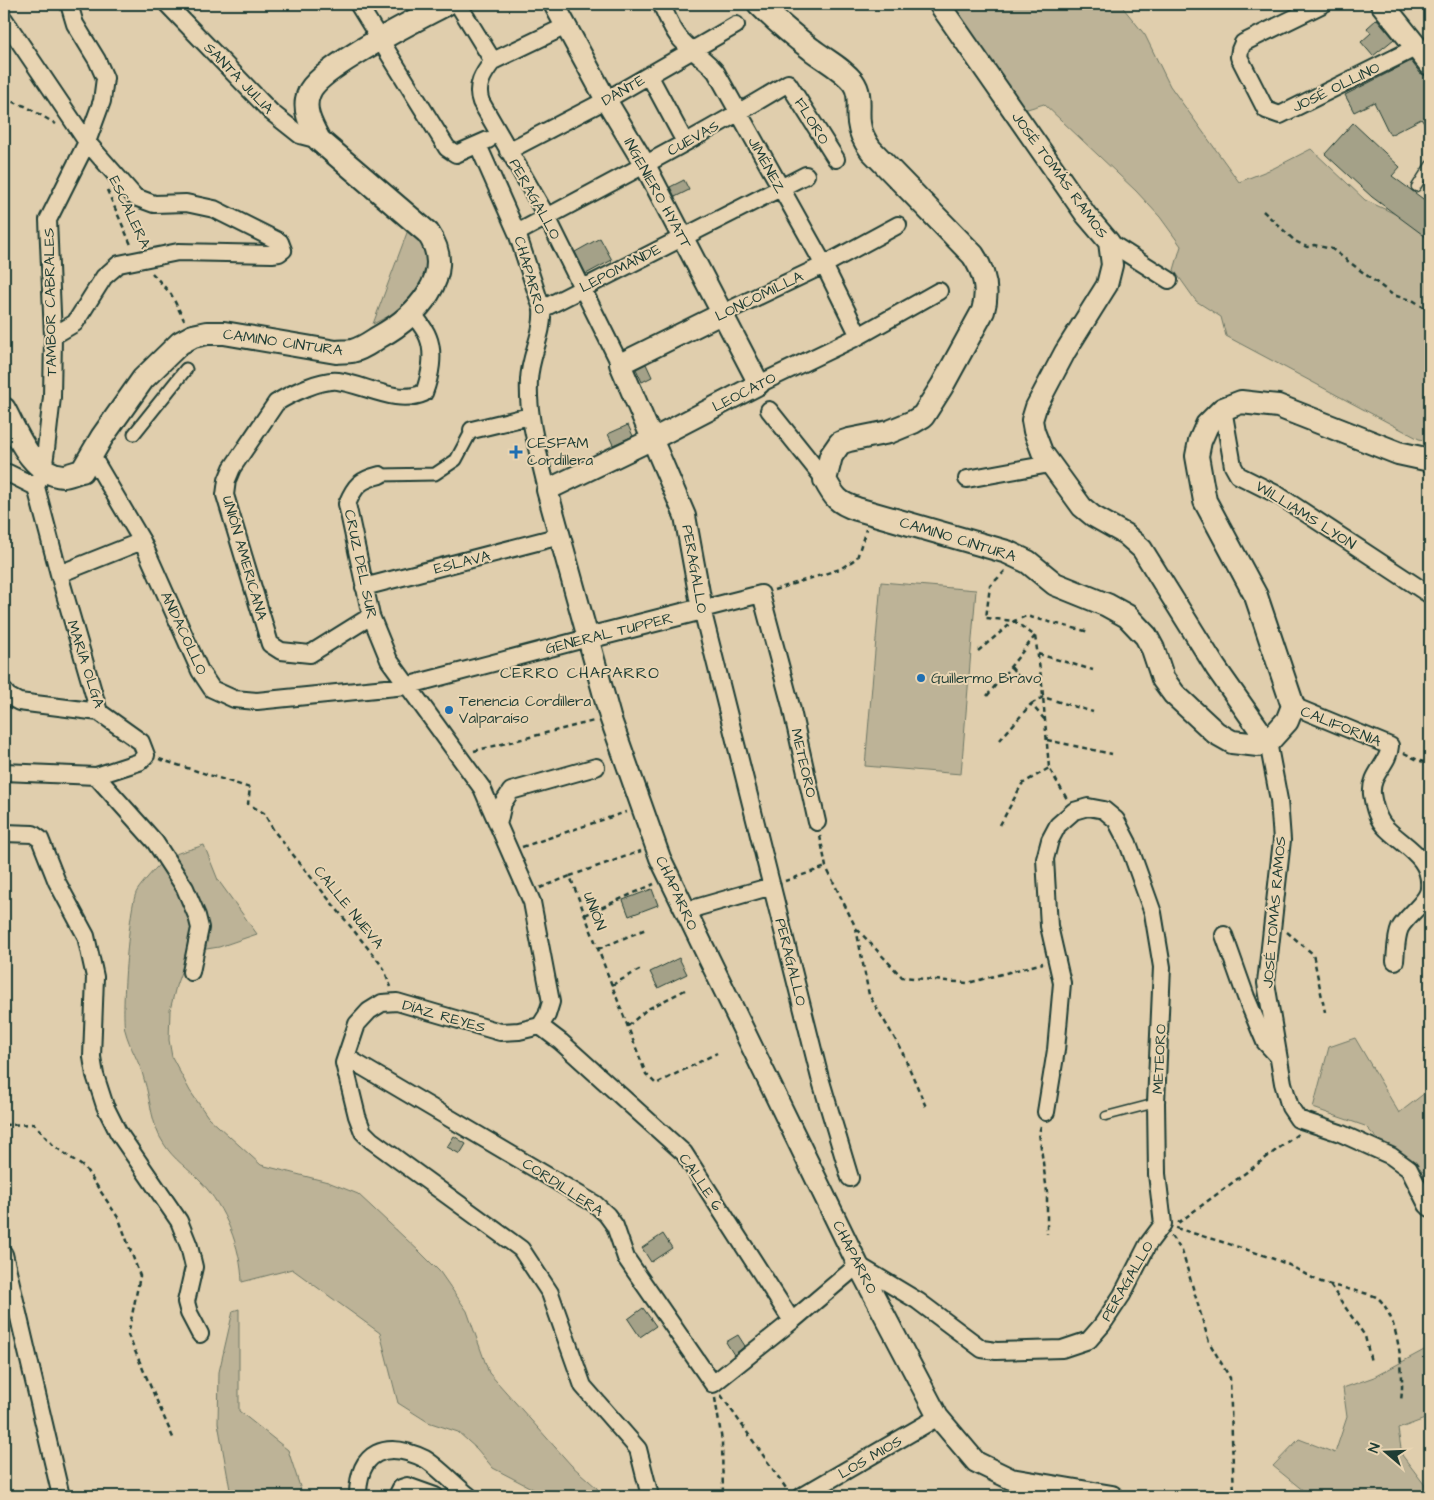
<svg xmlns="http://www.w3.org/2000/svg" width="1434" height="1500" font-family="'Architects Daughter',sans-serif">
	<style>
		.green { fill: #bdb397; stroke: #6e7866 }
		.building { fill: #a4a188; stroke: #1f3d34 }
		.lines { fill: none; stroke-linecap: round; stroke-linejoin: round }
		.service-casing { stroke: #1f3d34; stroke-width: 11 }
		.pedestrian-casing { stroke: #1f3d34; stroke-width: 15 }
		.minor-casing { stroke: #1f3d34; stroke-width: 20 }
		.tertiary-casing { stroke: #1f3d34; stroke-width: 24 }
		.secondary-casing { stroke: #1f3d34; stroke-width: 26 }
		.path { stroke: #1f3d34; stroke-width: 2.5; stroke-dasharray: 5 4; stroke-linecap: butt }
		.service { stroke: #e8d4b2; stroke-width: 8 }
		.pedestrian { stroke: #e8d4b2; stroke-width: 11 }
		.minor { stroke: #e8d4b2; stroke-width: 16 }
		.tertiary { stroke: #e8d4b2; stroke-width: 20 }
		.secondary { stroke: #e8d4b2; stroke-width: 22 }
		.poi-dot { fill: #1f6fb2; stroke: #e8d4b2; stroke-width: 2 }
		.labels { text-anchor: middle; stroke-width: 4; stroke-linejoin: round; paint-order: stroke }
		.street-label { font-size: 15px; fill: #1f3d34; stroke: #e8d4b2 }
		.poi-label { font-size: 15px; fill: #1f3d34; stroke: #e8d4b2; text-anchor: start }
		.neighbourhood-label { font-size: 16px; letter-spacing: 1px; fill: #1f3d34; stroke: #e8d4b2 }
	</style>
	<rect width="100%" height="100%" fill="#e0cead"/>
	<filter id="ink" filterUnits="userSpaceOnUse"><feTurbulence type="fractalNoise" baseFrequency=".02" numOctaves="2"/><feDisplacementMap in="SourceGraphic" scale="10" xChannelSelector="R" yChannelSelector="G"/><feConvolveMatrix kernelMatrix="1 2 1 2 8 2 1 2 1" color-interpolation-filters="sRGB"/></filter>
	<g filter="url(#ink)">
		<path class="green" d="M950,4H1120L1145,35L1170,86L1239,182L1274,168L1311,149L1365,200L1430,230V441L1419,439L1226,336L1221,317L1196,301L1174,270L1181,246L1160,217L1136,191L1044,104L1024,110Z
			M408,230L430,245L429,274L416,302L373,324Z
			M881,582L976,590L961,774L865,766Z
			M204,845L218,880L257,934L219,947L188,952L176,986L170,1010L169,1040L172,1057L190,1091L208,1117L261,1165L328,1182L358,1194L420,1252L440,1272L467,1311L489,1373L571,1465L597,1488L600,1496H540L535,1490L493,1468L477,1449L458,1432L428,1422L398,1403L380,1333L292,1269L242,1282C241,1248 225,1207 201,1182C189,1169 173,1159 164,1144C151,1125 151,1101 144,1079C140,1062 129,1047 125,1030C121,1013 129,903 137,891C141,884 159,864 165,859C174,853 193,849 204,845Z
			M1355,1038L1399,1113L1430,1089V1176L1392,1154L1365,1126L1313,1108L1329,1047Z
			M239,1309V1411L288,1450L303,1496L231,1495L218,1423L219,1372L233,1311Z
			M1430,1334V1417L1398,1429L1402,1455L1430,1492V1496H1310L1273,1466L1299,1439L1335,1453L1347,1417L1343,1388L1374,1377L1426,1349Z"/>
		<path class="building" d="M1377,19L1394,39L1373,56L1361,42L1371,33L1367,28Z
			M1411,61L1420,73L1428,77L1430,81V131L1421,119L1390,135L1374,102L1354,112L1345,95Z
			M1353,123L1400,167L1392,176L1430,204V240L1372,197L1325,154Z
			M684,180L689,190L675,197L670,187Z
			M600,238L612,260L586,274L575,252Z
			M646,364L652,377L642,382L636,369Z
			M628,425L633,436L613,445L608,434Z
			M652,889L658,905L629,916L623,900Z
			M679,958L687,974L658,988L650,972Z
			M454,1136L466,1144L460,1154L447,1147Z
			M663,1234L672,1248L651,1262L642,1248Z
			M643,1308L656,1326L640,1337L628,1319Z
			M738,1335L745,1346L734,1355L726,1342Z"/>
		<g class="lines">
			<g class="service-casing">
				<path id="service" d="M1416,187L1430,165
					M1106,1116L1156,1103"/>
			</g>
			<g class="pedestrian-casing">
				<path id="pedestrian" d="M134,434L186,369
					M380,475L435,474L456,460L472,430"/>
			</g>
			<g class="minor-casing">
				<path id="minor" d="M167,4L271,112L300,135L319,140
					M358,4L447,148L456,154L488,140
					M458,4L493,61C483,74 475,86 481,102L547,217L620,364
					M661,4C666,14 671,27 678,36C688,50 705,58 716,72L824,265L859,336
					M1323,4L1243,43L1240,50L1239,57L1266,110L1280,115L1417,47
					M4,19L87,142L135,197L154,204L186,203L214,209L280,242L283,250L279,253L272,254L178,252L119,264L104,277L75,323L53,336
					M493,61L566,26
					M649,75L685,142
					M478,145L517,233L542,309C544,334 530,355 529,380C527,418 539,454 547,490
					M508,151L606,100L736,25
					M517,233C608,184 700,137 788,83L836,159
					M1109,242L1169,280
					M542,309L806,175
					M723,313L824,265L898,225
					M759,384L859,336L939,291
					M1223,409L1233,466L1238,475L1278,495L1430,595
					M769,410L825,480
					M472,430L530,416
					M92,456L142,541L200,671L212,689L234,699L257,701L406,686L588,638
					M4,473H8L36,487
					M380,475C360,480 355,485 347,504L371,616L389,660L482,788L532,902L551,1002L547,1015L540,1026L519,1031L500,1032L397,1002L382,1003L369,1011L357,1024L344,1063L357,1116L363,1132L371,1140L521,1249L550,1293L583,1386L638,1449L650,1496
					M967,479L1050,464
					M59,574L142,541
					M364,587L560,536
					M371,616L310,654L281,651L270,644L225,495L227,480L232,468L276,403C290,394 321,379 338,381C366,385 397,405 424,393C430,377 435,354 428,337C425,329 418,321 413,314
					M4,691L8,696L19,702L99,712
					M1293,706L1390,746C1389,764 1370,774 1372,794C1374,807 1377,820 1387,829C1405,847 1432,858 1429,888C1429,901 1407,915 1400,928C1396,937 1396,951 1395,961
					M1268,742L1279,800L1282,840L1266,983L1283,1083L1290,1107L1298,1119L1340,1133L1391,1156L1409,1169L1427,1205L1430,1208
					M4,772L96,776L139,762L146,755L141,742L99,712L59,574L36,487L43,470L46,449L52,397L53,336L48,220L87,142L102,101L105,78L97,60L75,24L69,4
					M96,776L155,842L185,888L197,916L200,928L191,972
					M817,822L791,706L761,594L702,609L820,1078L850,1178
					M498,825L503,803L511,791L596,767
					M4,833L33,834L40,839L57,882L86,936L95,977L92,1057L95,1075L105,1106L118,1132L179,1221L189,1246L194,1267L186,1302L189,1313L200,1334
					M685,911L772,886
					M1224,935L1246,997L1265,1042L1277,1055
					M540,1026L561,1042L684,1153L792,1321
					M346,1057L595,1204L607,1215L615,1226L626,1258L713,1384L792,1321L858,1265L918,1301L982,1349L996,1351L1062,1349L1089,1340L1102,1325L1122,1295L1148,1244L1163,1224L1157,1174L1156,1103L1162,967L1153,913L1128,843L1116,820L1104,810L1088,807L1074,811L1058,825L1050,840L1045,859L1049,926L1062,983L1056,1050L1046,1112
					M4,1254L61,1496
					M358,1496C358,1451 386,1440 425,1459C436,1465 457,1487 469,1496
					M397,1496L401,1488L407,1486L435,1496
					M802,1496L938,1417"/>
			</g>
			<g class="tertiary-casing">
				<path id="tertiary" d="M554,4L606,100L645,165L759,384L653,439L547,490L610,717L660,858L858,1265L938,1417L976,1462L1011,1479L1112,1496
					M939,4L1086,215L1109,242L1112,265L1107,285L1065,352L1036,407L1032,420L1034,431L1042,452L1082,507L1093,516L1125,534L1142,549L1216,668L1268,742
					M588,638L702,609L685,516L620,364L723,313"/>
			</g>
			<g class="secondary-casing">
				<path id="secondary" d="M759,4C775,20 792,35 811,49C825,60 842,68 853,82C862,94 857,109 859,123C860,133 865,142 871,150L973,255C985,273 989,290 983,311L942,386L923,416L913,422L889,432L849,440L840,443L831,456L825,480C834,497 838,503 857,509L1007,552L1028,562L1055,584L1107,605L1127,616L1146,636L1153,649L1163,679L1174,694L1216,733L1232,742L1258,745L1268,742L1287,721L1293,706L1256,596L1205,501L1197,456L1200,441L1207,425L1223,409L1241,402L1278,406L1398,453L1430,460
					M1382,4L1430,64
					M4,409C17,433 31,474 63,476C68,476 76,472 82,471L102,437L143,379L180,343L193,336L207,333H224L336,352C341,351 347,352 352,351C362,349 371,342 379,337C415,317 458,275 428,233L319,140C311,125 302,109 309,93C318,68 420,18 446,4"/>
			</g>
			<path class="path" d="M4,99L25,106L56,124
				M107,190L132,247
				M1263,211L1295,241L1307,247L1314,245L1332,249L1393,295L1414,301L1430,311
				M152,273L171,294L184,320
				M1005,571L990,586L986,618L1014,621L1035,636L1042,684L1049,768L1067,799
				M774,590L840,569L857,558L866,529
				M978,651L1014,621L1026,616L1089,632
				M1038,654L1093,670
				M1011,667L1019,677L1042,684
				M987,696L1035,636
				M1031,704L1043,697L1093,712
				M1000,740L1031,704L1045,720
				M1047,740L1112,754
				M474,751L594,721
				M1404,753L1420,761L1430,763
				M159,759L250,788L248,804L264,813L274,831L383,967L391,987
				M1000,825L1022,784L1049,768
				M820,836L826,867L856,928L869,995L901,1049L926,1107
				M522,847L626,812
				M570,876L641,851
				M785,881L826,867
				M540,888L570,876L646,1074L656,1084L717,1053
				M585,915L654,884
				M857,929L902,977L968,983L1043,963
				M1287,932L1313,954L1325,1012
				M598,949L646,929
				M612,985L641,969
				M628,1026L646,1010L685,990
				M4,1125L34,1124L53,1145L85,1168L119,1219L140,1276L128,1335L174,1440
				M1041,1126L1039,1133L1047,1192V1234
				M1178,1223L1298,1134
				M1176,1228C1214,1240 1253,1250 1289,1265C1299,1270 1309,1277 1319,1281C1332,1287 1369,1292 1378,1298C1398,1315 1405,1375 1401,1400
				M1171,1236L1182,1251L1209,1342L1230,1378L1234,1496
				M1330,1285L1365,1336L1371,1362
				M721,1395L788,1491
				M715,1398L722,1441L723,1496"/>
			<use href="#service" class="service"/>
			<use href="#pedestrian" class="pedestrian"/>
			<use href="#minor" class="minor"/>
			<use href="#tertiary" class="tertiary"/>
			<use href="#secondary" class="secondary"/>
		</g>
	</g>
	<g class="poi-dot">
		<path d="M513.5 444.5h5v5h5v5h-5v5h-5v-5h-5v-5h5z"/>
		<circle cx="921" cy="678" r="5"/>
		<circle cx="449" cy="710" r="5"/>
	</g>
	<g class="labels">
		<g class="street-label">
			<text transform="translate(239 78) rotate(46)" y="5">SANTA JULIA</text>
			<text transform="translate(1336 87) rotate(-26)" y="5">JOSÉ OLLINO</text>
			<text transform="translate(623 90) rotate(-30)" y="5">DANTE</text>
			<text transform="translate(812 121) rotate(58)" y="5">FLORO</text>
			<text transform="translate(693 138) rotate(-29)" y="5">CUEVAS</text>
			<text transform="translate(767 165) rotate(61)" y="5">JIMÉNEZ</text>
			<text transform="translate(1060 175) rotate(54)" y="5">JOSÉ TOMÁS RAMOS</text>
			<text transform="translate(658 193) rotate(61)" y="5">INGENIERO HYATT</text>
			<text transform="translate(535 199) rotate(61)" y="5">PERAGALLO</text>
			<text transform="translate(130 212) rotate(65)" y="5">ESCALERA</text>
			<text transform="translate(620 268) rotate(-27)" y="5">LEPOMANDE</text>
			<text transform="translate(530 275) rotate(74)" y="5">CHAPARRO</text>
			<text transform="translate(759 296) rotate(-26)" y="5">LONCOMILLA</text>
			<text transform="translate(50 302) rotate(-91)" y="5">TAMBOR CABRALES</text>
			<text transform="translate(283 342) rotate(8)" y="5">CAMINO CINTURA</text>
			<text transform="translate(744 392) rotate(-27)" y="5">LEOCATO</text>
			<text transform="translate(1306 515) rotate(32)" y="5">WILLIAMS LYON</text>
			<text transform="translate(958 539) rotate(17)" y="5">CAMINO CINTURA</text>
			<text transform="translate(245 558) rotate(74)" y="5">UNIÓN AMERICANA</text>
			<text transform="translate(462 562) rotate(-14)" y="5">ESLAVA</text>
			<text transform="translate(361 564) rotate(78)" y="5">CRUZ DEL SUR</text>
			<text transform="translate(695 569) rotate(80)" y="5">PERAGALLO</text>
			<text transform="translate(184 633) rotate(65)" y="5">ANDACOLLO</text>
			<text transform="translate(609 633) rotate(-14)" y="5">GENERAL TUPPER</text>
			<text transform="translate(86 664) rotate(72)" y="5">MARÍA OLGA</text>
			<text transform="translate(1341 726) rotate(22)" y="5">CALIFORNIA</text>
			<text transform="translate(804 763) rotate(77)" y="5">METEORO</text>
			<text transform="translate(677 893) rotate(65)" y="5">CHAPARRO</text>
			<text transform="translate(349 907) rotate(51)" y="5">CALLE NUEVA</text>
			<text transform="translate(595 911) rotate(69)" y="5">UNIÓN</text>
			<text transform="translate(1274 912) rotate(-85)" y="5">JOSÉ TOMÁS RAMOS</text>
			<text transform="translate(791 962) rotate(76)" y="5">PERAGALLO</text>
			<text transform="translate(444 1016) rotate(16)" y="5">DÍAZ REYES</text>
			<text transform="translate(1159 1059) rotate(-87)" y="5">METEORO</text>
			<text transform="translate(701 1182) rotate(56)" y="5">CALLE 6</text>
			<text transform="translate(563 1187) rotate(33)" y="5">CORDILLERA</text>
			<text transform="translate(855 1257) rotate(63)" y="5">CHAPARRO</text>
			<text transform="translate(1127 1281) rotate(-60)" y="5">PERAGALLO</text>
			<text transform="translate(870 1457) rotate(-30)" y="5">LOS MIOS</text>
		</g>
		<g class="poi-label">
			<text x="527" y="448">CESFAM<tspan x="527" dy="17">Cordillera</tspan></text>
			<text x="931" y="683">Guillermo Bravo</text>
			<text x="459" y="706">Tenencia Cordillera<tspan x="459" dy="17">Valparaíso</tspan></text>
		</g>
		<g class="neighbourhood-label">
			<text x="580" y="678">CERRO CHAPARRO</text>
		</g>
	</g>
	<rect width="1434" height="1500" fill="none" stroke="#e8d4b2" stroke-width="20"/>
	<rect x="10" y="10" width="1414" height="1480" fill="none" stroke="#1f3d34" stroke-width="2" filter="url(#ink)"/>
	<g transform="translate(1386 1452) rotate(289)" stroke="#e8d4b2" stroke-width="4" paint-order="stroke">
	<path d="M0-4L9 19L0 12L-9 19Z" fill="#1f3d34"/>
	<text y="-8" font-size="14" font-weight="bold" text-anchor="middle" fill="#1f3d34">N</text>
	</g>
</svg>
